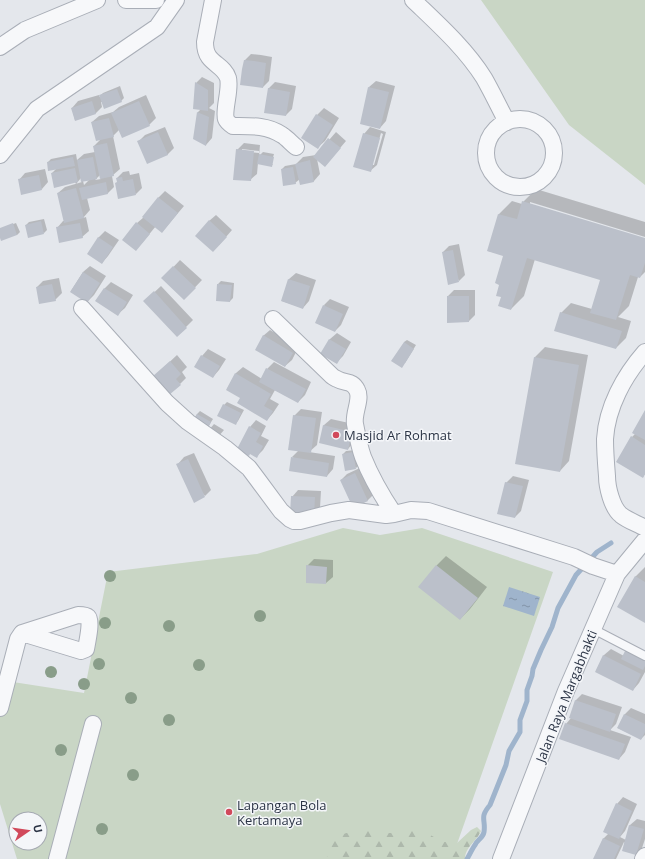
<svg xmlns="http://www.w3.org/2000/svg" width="645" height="859" font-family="'Open Sans',sans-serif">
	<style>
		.green { fill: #c9d6c5; fill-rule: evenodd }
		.forest { fill: url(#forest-firs) }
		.water { fill: url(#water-ripples) }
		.shadow { fill: #0003; fill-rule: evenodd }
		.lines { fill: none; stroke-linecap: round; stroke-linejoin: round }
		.stream { stroke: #9fb4cc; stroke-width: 5 }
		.building { fill: #bbc0ca }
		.lane-casing { stroke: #a9aeb7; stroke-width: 10 }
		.street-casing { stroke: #a9aeb7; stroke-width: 18 }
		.lane { stroke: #f7f8fa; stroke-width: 8 }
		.street { stroke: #f7f8fa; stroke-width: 16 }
		.tree { fill: #899d89 }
		.poi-dot { fill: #d1495b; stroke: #f4f6f9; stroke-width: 1.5 }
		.labels { text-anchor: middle; stroke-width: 3; stroke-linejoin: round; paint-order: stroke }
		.poi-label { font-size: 13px; fill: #2b3445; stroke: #f4f6f9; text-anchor: start }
		.street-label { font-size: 13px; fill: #2b3445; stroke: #f4f6f9 }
	</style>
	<defs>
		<pattern id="forest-firs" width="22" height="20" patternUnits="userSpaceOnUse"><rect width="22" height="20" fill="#c9d6c5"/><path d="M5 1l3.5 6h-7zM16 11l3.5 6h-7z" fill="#adb8ab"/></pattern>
		<pattern id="water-ripples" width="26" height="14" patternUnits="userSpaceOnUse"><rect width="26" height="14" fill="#9fb4cc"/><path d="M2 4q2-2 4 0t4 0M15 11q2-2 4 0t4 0" fill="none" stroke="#8293a7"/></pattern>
	</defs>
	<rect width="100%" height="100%" fill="#e4e7ec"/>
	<path class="green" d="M481,0H645V185L569,125Z
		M343,528L380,535L422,528L553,572L457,844L444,859H17L0,804V680L84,693L108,572L257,554ZM16,819H40V843H16Z"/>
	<path class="forest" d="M477,827L481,831C477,841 465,847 465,859H326L333,842L336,836L357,830H377L389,833H396L415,828L421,829L437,839L443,842H456L457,843L471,830Z"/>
	<path class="water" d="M509,587L540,597L534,616L503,606Z"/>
	<path class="shadow" d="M251,54L261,55L272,57L269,81L263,87L244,61Z
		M202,77L214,83V103L209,108L215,111L212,138L206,145L195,139L198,112L201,109L196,83Z
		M376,81L395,86L386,121L380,128L369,87Z
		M275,82L296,86L292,109L286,115L268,89Z
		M120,86L124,98L121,101L101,102L102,107L96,113L75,120L72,108L78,101L99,95V97L103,93Z
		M146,95L156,118L149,125L119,130L113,136L120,169L113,175L112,176L114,187L108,193L87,198L90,210L83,218L86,217L89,231L82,237L57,228L63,221H65L58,193L65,187L82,182L81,178L76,184L75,182L52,173L57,168L48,162L51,159L76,154L77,160L84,154L95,152L94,146L102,138L92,122L99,116L113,112L119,107ZM100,175L101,179L95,180ZM89,180L84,185L83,181Z
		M324,108L339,118L325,141L318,147L317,115Z
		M165,127L174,148L167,155L138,142L145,135Z
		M370,127L386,132L377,165L370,171L364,134ZM381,133L383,134L374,165H372Z
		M336,132L346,141L325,166L317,159L320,174L314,181L301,184L300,179L295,183L282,169L285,166L296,164L303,157L316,155Z
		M244,143L260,145L259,156L263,152L274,154L271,164H273L271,166L258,163L257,174L250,180L237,150ZM242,149L259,151V153L242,151Z
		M45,169L48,182L42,189L19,180L25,173Z
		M129,171L130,175L139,173L142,188L136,194L117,182V178L123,172Z
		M536,189L645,222V237L530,202V204L645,239V272L640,277H638L629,306L618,317L631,321L626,338L616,348L561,313L571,303L592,309L601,279L535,259L524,296L511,309L502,297L501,284L504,255L488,251L499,214L512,201L522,204L523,202Z
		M165,191L184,206L168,225L162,232L156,226L142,243L137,223L144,217L159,197Z
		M216,215L232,230L219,245L209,221Z
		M44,219L47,230L44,233L26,225L29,222Z
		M16,223L20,232L17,235H0V227V229Z
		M105,231L119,240L108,256L102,263L98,238Z
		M459,244L465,275L459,281L443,252L449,246Z
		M180,260L202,280L184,299L163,278Z
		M90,266L106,276L94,295L87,302L71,291L83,272Z
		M296,273L316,280L309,301L303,308L282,301L289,279Z
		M59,278L62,293L55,300L37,287L43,281Z
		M221,281L234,283L233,298L230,301L218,284Z
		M111,282L133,295L125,308L118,314L97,301L105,288Z
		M161,286L193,320L177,336L145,301Z
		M454,290H475V315L469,321L448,296Z
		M330,299L349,307L341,325L335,331L324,305Z
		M270,330L299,346L292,360L285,366L263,336Z
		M337,333L351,342L343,356L336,363L322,354L330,339Z
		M407,340L416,345L405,363L404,342Z
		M545,347L588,355L569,461L560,471L535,357Z
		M208,349L226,359L219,370L213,377L202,356Z
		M177,355L187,367L182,372L186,378L180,384L161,370Z
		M274,362L311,382L305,395L298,402L275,390L270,399L279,404L273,413L267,420L241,397L227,389L236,373L243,367L262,379L267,369Z
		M227,402L244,410L238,421L235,424L224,405Z
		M301,409L322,412L317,445L309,452L335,456L333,469L327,476L292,457L299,450L294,416Z
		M200,411L213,419L208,427L192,423L197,414Z
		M645,412V474L643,477L632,437L635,434Z
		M331,419L358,425L354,442L348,449L320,442L324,425Z
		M256,420L266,426L261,436L269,440L263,450L257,456L250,427Z
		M214,424L224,430L218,437L208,431Z
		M356,450L359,465L356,468L343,454L346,451Z
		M194,453L211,490L205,496L178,464L184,457Z
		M362,467L374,494L368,500L353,507L341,480L347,474Z
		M513,476L529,480L521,511L515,517L506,483Z
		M298,490L321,491L320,508L313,515L292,497Z
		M446,556L487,587L470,609L460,619L420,587L437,565Z
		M314,559L333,560V577L326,583L307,582V566Z
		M645,567V622L635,577Z
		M611,649L624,656L645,653V672L639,683L633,690L596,671L604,655Z
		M582,694L622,707L616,724L610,730L631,737L625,752L619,759L566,724L571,718L576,700Z
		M631,708L645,714V735L641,739L618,728L625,714Z
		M623,797L637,804L625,831L620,837L626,840L630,825L637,819L645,821V839L642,848L636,854L624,842L616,859H594L603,839L609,833L617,804Z"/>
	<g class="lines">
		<path class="stream" d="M467,859C470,854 472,849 475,845C477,840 483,838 484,832C486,819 479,818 490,805L506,765L509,751L520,732V720L527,701V690L532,676L533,669L541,650L552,627L558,608L576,575L597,552L611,543"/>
	</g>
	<path class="building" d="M244,60L254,61L266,63L263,88L240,85L242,69Z
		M195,82L208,90V111L193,109Z
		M368,87L389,92L380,129L360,124Z
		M268,88L290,92L286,116L264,113Z
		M117,89L122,102L104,109L99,95Z
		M92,101L96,114L75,121L71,108Z
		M139,101L150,126L122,138L111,113Z
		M197,112L209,117L206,146L193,139Z
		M316,114L333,125L318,149L301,138Z
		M109,118L114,137L96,141L91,122Z
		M158,132L168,155L147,164L137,141Z
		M363,133L380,138L371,172L353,167Z
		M328,138L341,148L325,167L313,157Z
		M107,143L114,176L100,179L93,146Z
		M236,149L254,151L251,181L233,180Z
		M259,154L274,157L272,167L257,164Z
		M73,157L75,166L48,171L47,162Z
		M93,157L97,179L81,182L77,160Z
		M310,160L314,182L300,185L295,164Z
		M293,167L296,184L283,186L281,169Z
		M75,168L78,182L54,188L51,173Z
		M39,175L42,190L21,195L18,179Z
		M122,177L123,181L133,179L136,195L118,199L115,183L117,182L116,178Z
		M106,182L108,194L82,200L79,188Z
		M76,188L84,218L64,223L57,193Z
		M158,197L178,213L162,233L142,217Z
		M522,201L645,238V263L640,278L630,275L616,320L590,313L600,280L527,258L511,310L498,306L501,297L496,296L499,285L495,283L503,256L487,251L498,214L517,219Z
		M209,220L227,237L213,252L195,236Z
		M41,221L44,234L28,238L25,225Z
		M136,222L150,234L136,251L122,240Z
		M13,223L17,235L1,241L0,238V228Z
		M80,223L83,238L59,243L56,227Z
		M98,237L113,247L102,264L87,254Z
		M453,250L459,282L448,285L442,252Z
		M173,266L196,288L184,300L161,278Z
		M83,272L100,283L87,303L70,292Z
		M288,279L310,286L303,309L281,301Z
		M52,284L56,301L39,304L36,287Z
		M217,284L232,285L230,302L216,301Z
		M104,288L127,302L118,316L95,301Z
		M154,291L187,328L177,337L143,301Z
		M447,296H469V322L447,323Z
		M323,305L343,314L335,332L315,323Z
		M560,312L622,331L616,349L554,331Z
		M263,335L293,353L285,367L255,350Z
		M329,339L346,349L337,364L320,354Z
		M404,342L414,349L402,368L391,361Z
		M201,355L220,366L213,378L194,367Z
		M534,357L579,365L560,472L515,464Z
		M170,361L181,374L176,379L181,385L169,395L153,376Z
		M266,368L306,389L298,403L259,382Z
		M235,373L271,394L264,406L273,411L267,421L237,403L240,398L226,390Z
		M223,404L241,413L236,425L217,416Z
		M645,410V440L632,433Z
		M197,414L211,422L206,432L191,423Z
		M293,415L316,418L311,453L288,450Z
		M323,425L352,432L348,450L319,443Z
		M249,426L261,433L256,442L263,446L257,458L250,454L249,456L237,449Z
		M631,436L645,445V474L643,478L616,462Z
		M353,452L356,469L345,471L342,454Z
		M291,457L329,463L327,477L289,471Z
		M188,459L205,497L194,503L176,464Z
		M355,473L368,501L353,508L340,480Z
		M505,482L523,486L515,518L497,514Z
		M291,496L315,497L314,516L290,514Z
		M306,565L327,567L326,584L306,583Z
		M436,565L478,598L460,620L418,587Z
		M635,576L645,582V623L617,607Z
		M626,649L645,658V666L643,670L621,659Z
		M603,655L641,674L633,691L595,672Z
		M575,700L616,714L610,732L569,718Z
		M624,714L645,724V732L641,740L617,728Z
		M565,723L625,744L619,760L559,739Z
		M616,803L632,811L619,839L603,832Z
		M629,825L644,829L636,855L622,851Z
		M603,838L620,846L614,859H593Z"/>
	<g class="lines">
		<g class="lane-casing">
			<path id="lane" d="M593,629L645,656"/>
		</g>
		<g class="street-casing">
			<path id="street" d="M126,0H156
				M213,0L205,42C205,47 206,53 209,57C215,65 225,68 228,78C231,89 223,111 226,119C227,122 230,124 233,126C250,126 267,125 282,135C287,138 291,143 296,147
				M413,0C438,24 465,48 484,78C492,92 499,107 507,122
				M0,47L25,30L97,0
				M486 153a34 34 0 1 1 68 0a34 34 0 1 1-68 0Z
				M0,155L37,109L157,27L176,0
				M82,308L167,403L188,422L225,448L249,468L258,480L281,511L290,519L294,521H300L331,513L349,510L386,515L394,514L411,510L428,511L574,557L593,566L617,574
				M273,319L332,376C333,377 335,378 337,379C346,384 352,380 357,390C362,399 353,413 355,424C357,434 359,446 363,457C371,477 382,496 394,514
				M645,352C624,376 607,407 605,439C605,452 606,464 607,476C607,487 612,508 621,515C627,520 638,524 645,528
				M0,708L18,639L22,633L78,615C81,615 86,615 88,617C92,621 87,643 86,649L81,651L22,633
				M57,859L93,724
				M501,859L566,691L617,574L645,540
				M643,859L645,856"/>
		</g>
		<use href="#lane" class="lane"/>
		<use href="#street" class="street"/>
	</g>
	<g class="tree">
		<circle cx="110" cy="576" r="6"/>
		<circle cx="260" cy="616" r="6"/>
		<circle cx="105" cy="623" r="6"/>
		<circle cx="169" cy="626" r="6"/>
		<circle cx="99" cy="664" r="6"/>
		<circle cx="199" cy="665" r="6"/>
		<circle cx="51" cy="672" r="6"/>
		<circle cx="84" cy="684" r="6"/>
		<circle cx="131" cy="698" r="6"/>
		<circle cx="169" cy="720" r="6"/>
		<circle cx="61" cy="750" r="6"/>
		<circle cx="133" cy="775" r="6"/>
		<circle cx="102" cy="829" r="6"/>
	</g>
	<g class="poi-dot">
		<circle cx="336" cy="435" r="4"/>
		<circle cx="229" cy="812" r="4"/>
	</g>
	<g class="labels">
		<g class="poi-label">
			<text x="344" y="440">Masjid Ar Rohmat</text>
			<text x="237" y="810">Lapangan Bola<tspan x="237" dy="15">Kertamaya</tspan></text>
		</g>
		<g class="street-label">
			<text transform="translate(566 696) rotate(-68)" y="5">Jalan Raya Margabhakti</text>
		</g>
	</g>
	<g transform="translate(28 831) rotate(77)"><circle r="19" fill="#f4f6f9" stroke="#a4a8b1"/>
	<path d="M0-3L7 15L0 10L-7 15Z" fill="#d1495b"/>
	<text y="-6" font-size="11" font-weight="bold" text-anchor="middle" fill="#2b3445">U</text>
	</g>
</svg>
